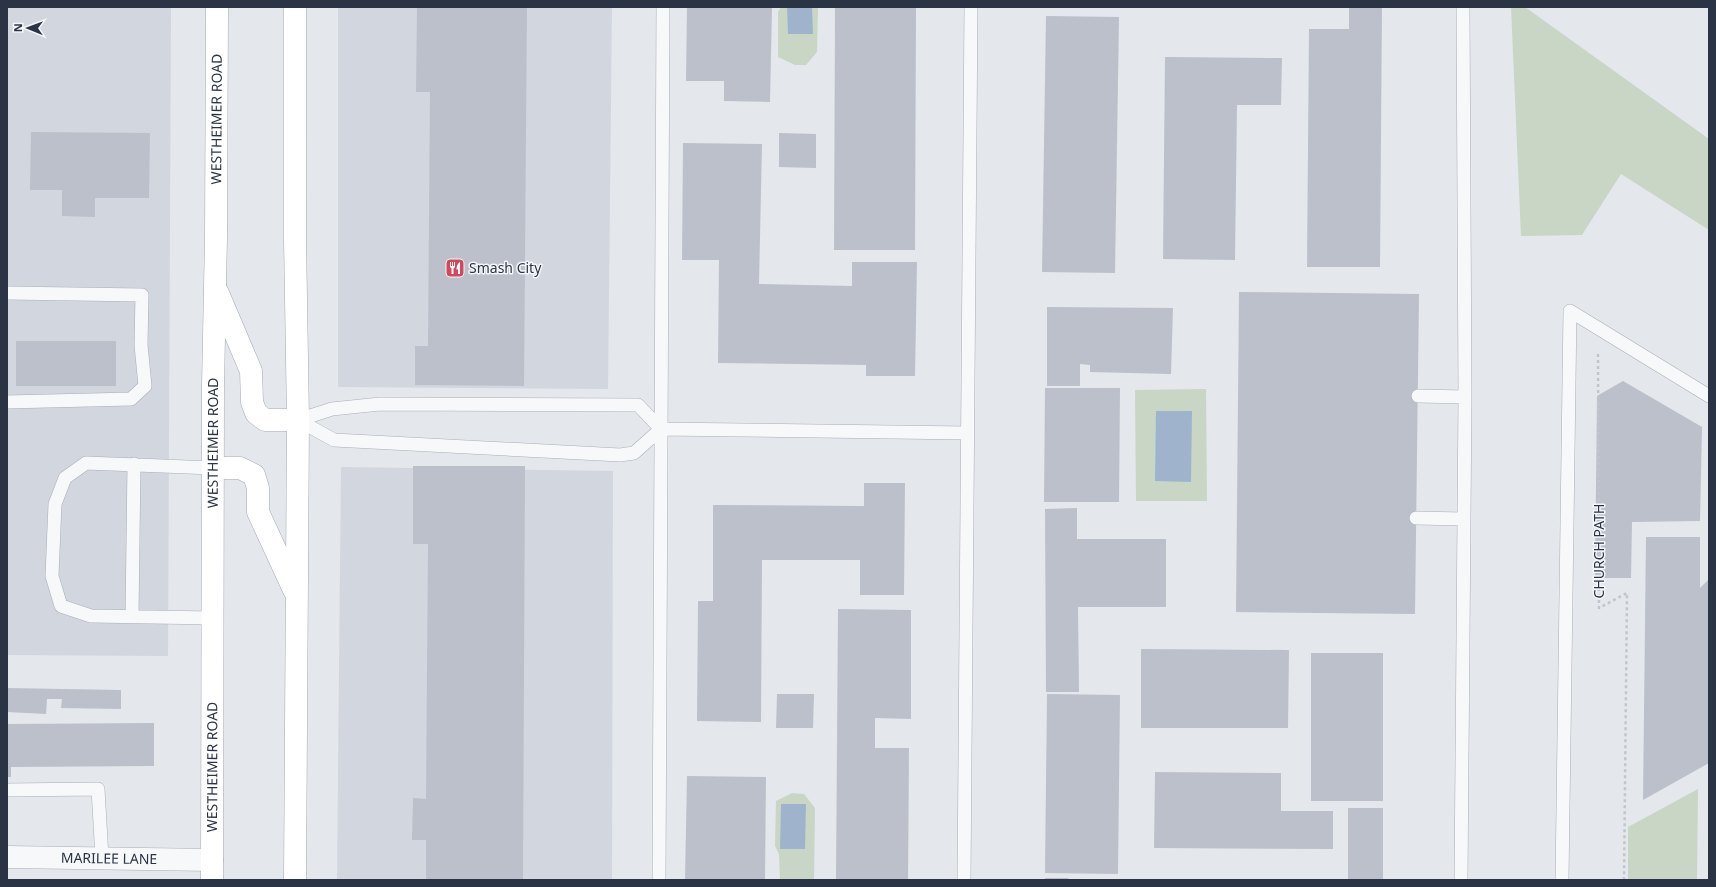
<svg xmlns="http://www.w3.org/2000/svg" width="1716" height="887" font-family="'Noto Sans',sans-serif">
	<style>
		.built { fill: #d2d6de }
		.green { fill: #c9d6c5 }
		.water { fill: #9fb4cc }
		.building { fill: #bbc0ca }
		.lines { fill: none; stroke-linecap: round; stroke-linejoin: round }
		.service-casing { stroke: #a9aeb7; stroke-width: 14 }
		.minor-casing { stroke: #a9aeb7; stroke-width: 23 }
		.primary-casing { stroke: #a3abb8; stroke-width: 23 }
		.path { stroke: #c2c5cb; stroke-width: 2.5; stroke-dasharray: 3 3; stroke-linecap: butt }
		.service { stroke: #f7f8fa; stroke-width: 13 }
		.minor { stroke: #f7f8fa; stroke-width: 22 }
		.primary { stroke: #fff; stroke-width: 22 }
		.labels { text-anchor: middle; stroke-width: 3; stroke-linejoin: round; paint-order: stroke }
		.street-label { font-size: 14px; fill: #2b3445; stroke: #f4f6f9 }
		.poi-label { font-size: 14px; fill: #2b3445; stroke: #f4f6f9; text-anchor: start }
	</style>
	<rect width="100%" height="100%" fill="#e4e7ec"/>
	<path class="built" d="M7,7H171L168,656L7,655Z
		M338,7H612L608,389L338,387Z
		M341,467L613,471L612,880H337Z"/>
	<path class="green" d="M781,7H818L817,52L806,65H795L778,57V12Z
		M1511,7H1525L1709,139V230L1621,174L1582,235L1521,236Z
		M1206,389L1207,501H1136L1135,390Z
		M1698,789L1697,880H1628V827Z
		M792,793L804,794L815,808L814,880H780L779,854L775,846L776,801Z"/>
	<path class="water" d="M787,7H812L813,34H788Z
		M1156,411H1192L1191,482L1155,481Z
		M781,804H806L805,849H780Z"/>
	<path class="building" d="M417,7H527L524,386L415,385V346H428L430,92H416Z
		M687,7H772L770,102L724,101V81H686Z
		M835,7H916L915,250H834Z
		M1349,7H1382L1380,267H1307L1309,29H1349Z
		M1046,16L1119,17L1115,273L1042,272Z
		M1165,57L1282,58L1281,105H1237L1235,260L1163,259Z
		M31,132L150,133L149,198H95V217L62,216V190H30Z
		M779,133L816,134V168L779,167Z
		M683,143L762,144L759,284L852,286V262H917L915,376H866V365L718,363L719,260H682Z
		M1239,292L1419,294L1415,614L1236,612Z
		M1047,307L1173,308L1171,374L1090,372V365L1080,364V386H1047Z
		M16,341H116V386H16Z
		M1623,381L1702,427L1700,521L1632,522L1631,578H1595L1597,396Z
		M1045,388H1120L1119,502H1044Z
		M413,466H525L523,880H426V840H412L413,798L426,799L428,544H413Z
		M864,483H905L904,595H860V560H762L761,722L697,721L698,601H713V505L864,506Z
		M1077,508V539H1166V607H1078L1079,692H1046L1045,509Z
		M1646,537H1700V588L1709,579V763L1643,800Z
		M838,609L911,610V719L875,718V748H909L908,880H836Z
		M1141,649L1289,650L1288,728H1141Z
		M1311,653H1383V801H1311Z
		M7,688L121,690V709L61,708L62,699H47L46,714L7,712Z
		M777,694H814L813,728H776Z
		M1047,694L1120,695L1118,874L1045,873Z
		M154,723V766L11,767V777H7V724Z
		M1155,772L1281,773V811H1333V849L1154,848Z
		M687,776L766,777L765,880H685Z
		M1348,808H1383V880H1348Z
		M1045,878H1068L1070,880H1045Z"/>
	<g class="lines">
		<g class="service-casing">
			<path id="service" d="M7,293L142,295L141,345L145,386L131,399L7,402
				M1418,396L1465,397
				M661,429L638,405L380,404L332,409L298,420L334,440L620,455L634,453L661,429L967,433
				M1416,518L1463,519
				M132,616L134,464
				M213,618L91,616L61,606L52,576L55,504L65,478L86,463L213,468
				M7,790L98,789L102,858
				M659,880L663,7
				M964,880L971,7
				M1461,880L1465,397L1463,7
				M1562,880L1570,311L1709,396"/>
		</g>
		<g class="minor-casing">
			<g id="minor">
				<path id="s1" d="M7,857L212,860"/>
			</g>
		</g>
		<g class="primary-casing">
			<g id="primary">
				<path d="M217,291L251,371L252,402L256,413L265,420H298"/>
				<path d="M213,468H240L254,475L258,488V512L294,590"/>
				<path id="s2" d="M212,880L213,386L216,237L217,7"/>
				<path d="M295,880L298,420L295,238V7"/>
			</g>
		</g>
		<path class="path" d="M1598,354L1599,608L1627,593L1624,880"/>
		<use href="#service" class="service"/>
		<use href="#minor" class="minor"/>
		<use href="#primary" class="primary"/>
	</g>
	<defs>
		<g id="restaurant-square" transform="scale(1)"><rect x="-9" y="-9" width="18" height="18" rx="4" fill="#d1495b" stroke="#f4f6f9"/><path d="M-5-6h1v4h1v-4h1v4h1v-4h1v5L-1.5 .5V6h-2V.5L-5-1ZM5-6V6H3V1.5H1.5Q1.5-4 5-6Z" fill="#fff"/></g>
	</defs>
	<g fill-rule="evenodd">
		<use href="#restaurant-square" x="455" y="268"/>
	</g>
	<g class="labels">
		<g class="street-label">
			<text dy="5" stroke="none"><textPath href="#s2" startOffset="761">WESTHEIMER ROAD</textPath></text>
			<text dy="5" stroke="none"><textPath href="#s2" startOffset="437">WESTHEIMER ROAD</textPath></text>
			<text transform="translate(1599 551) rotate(-90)" y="5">CHURCH PATH</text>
			<text dy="5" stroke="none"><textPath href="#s2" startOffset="113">WESTHEIMER ROAD</textPath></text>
			<text dy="5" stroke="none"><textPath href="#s1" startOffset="102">MARILEE LANE</textPath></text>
		</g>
		<g class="poi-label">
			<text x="469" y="273">Smash City</text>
		</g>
	</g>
	<rect width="1716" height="887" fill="none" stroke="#2b3445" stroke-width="16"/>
	<g transform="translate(28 28) rotate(271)" stroke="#f4f6f9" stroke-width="3" paint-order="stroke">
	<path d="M0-3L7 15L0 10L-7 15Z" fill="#2b3445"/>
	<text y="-6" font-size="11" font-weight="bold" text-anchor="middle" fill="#2b3445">N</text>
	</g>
</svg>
